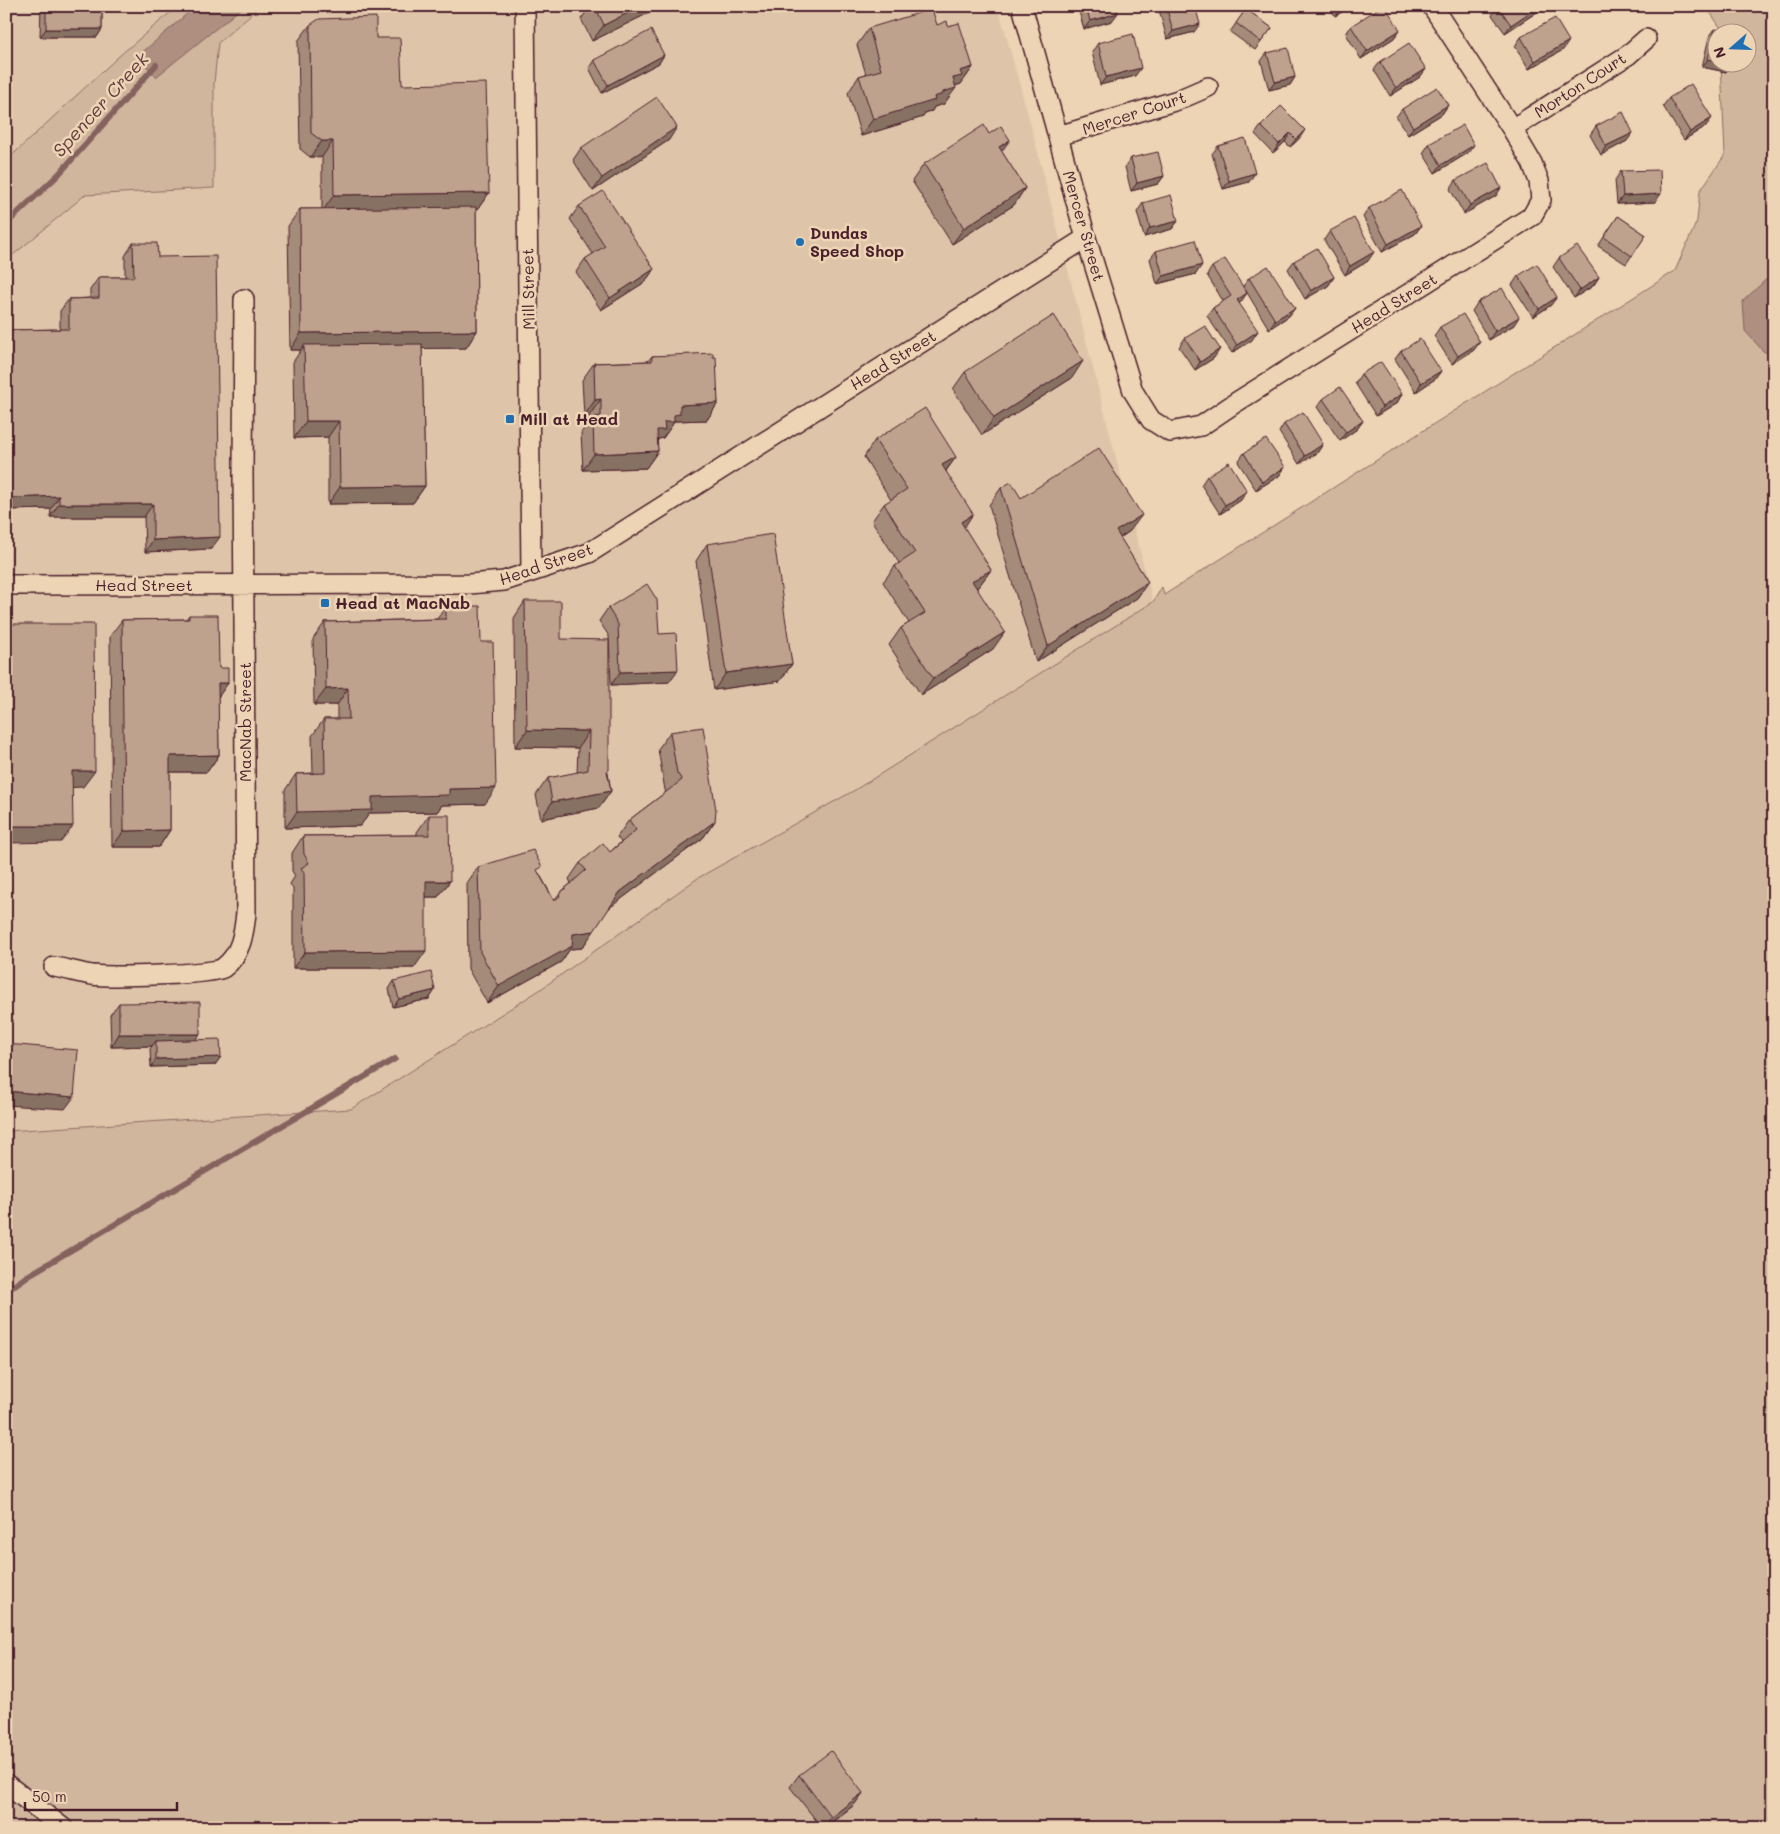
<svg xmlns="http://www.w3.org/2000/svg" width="1780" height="1834" font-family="Mali,sans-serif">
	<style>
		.built { fill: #dec5a9 }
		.green { fill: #d1b69e; stroke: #8e6a64 }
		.water { fill: #ae8f80; stroke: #86625e }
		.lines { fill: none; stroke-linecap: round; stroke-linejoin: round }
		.stream { stroke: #86625e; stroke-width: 6 }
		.street-casing { stroke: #4a1f2b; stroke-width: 22 }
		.street { stroke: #ecd4b4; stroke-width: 19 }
		.wall { fill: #a48b7a; stroke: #4a1f2b }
		.shaded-wall { fill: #867163; stroke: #4a1f2b }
		.building { fill: #bfa28e; stroke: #4a1f2b }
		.poi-dot { fill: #1f6fb2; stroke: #ecd4b4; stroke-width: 2 }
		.labels { text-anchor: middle; stroke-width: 5; stroke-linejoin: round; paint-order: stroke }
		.street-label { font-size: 16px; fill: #4a1f2b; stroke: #ecd4b4 }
		.poi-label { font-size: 16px; font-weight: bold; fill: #4a1f2b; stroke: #ecd4b4; text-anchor: start }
		.water-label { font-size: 18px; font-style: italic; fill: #633b40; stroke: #ecd4b4 }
	</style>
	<rect width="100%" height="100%" fill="#ecd4b4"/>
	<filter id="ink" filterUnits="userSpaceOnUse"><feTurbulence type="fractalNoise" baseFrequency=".02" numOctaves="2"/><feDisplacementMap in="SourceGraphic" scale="10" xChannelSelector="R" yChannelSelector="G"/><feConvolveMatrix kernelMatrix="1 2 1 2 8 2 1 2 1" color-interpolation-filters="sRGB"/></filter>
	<g filter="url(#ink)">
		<path class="built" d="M6,6H178L119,56L6,161Z
			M260,6H998L1030,122L1153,602L351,1109L6,1131V261L85,195L214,188V83L218,43Z"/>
		<path class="green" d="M178,6H260L218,43L214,83V188L85,195L6,261V161L119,56Z
			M1706,6H1774V1828H6V1131L351,1109L538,991L698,878L855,790L1153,602L1162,587L1164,595L1675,271L1697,221L1700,191L1725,155L1721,63L1748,62V32H1720V27Z"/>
		<path class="water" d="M196,6H244L156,77L138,56Z
			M1774,272V357L1763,351L1745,331L1743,301Z"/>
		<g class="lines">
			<path class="stream" d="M6,224L58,175L156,65
				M6,1291L29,1275L395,1059"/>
			<g class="street-casing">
				<path id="street" d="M525,6L531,572
					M1022,6L1086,238L1133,391L1151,420L1170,432L1201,426L1235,403L1532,216L1541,200L1539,181L1532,163L1512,129L1432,6
					M1512,129L1628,55L1646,39
					M1058,136L1178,100L1208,87
					M6,585L469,584L504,581L589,553L1086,238
					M54,967C67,969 79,973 92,975C109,977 212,975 223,968C241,955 244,933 246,913L243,473L244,299
					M6,1784L63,1828"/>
			</g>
			<use href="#street" class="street"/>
		</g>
		<path class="wall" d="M41,6H102V29L97,37H40Z
			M588,6H663L592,41L581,19L589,8Z
			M1079,6H1116L1112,21L1084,29L1078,8Z
			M1158,6H1195L1194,32L1167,39Z
			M1329,6H1352L1335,16Z
			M1497,6H1541L1537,12L1505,33L1492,15L1498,7Z
			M1246,9L1272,28L1255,50L1230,32Z
			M310,25L376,38L402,85L489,193L477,210H476L477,331L466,348H422L425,486L413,503L328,504V437L294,438L293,362L301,350H290L288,226L300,209H322V157H310L300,149L298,41Z
			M937,25L948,26L973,67L961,84L955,86L944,104L934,107L932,111L926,112L923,117L861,136L848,93L859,76L866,74L857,45L869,28Z
			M1351,26L1394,38L1361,59L1346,34Z
			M1715,29L1732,63L1726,72L1702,67L1709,37Z
			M1521,37L1563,50L1529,69L1515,46Z
			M1098,43L1135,76L1100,85L1092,52Z
			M1267,53L1295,77L1290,85L1269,90L1261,61Z
			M664,55L659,63L602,93L589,68L594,60Z
			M1380,62L1426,69L1420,77L1390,96L1374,70Z
			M1669,98L1706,126L1684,140L1663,106Z
			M1448,105L1442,114L1408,135L1396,117L1402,109Z
			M1281,106L1299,139L1290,147L1285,142L1273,153L1255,134L1261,126Z
			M1596,126L1627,141L1601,155L1590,135Z
			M669,140L593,191L573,160L581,148Z
			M1429,144L1468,153L1435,173L1423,153Z
			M1218,146L1249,182L1223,189L1212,154Z
			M1002,152L1025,188L1014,205L952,244L912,181L924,164Z
			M1131,158L1164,176L1158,184L1131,191L1125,167Z
			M1621,171L1655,202L1617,204L1615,180Z
			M1456,180L1496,196L1464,214L1450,189Z
			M1143,203L1178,221L1172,229L1144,237L1137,212Z
			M579,206L654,269L645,282L601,310L576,272L585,259L593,254L570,219Z
			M1369,208L1421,226L1415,234L1382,252L1363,217Z
			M1618,216L1646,235L1626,264L1598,246Z
			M1330,231L1368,261L1345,275L1324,240Z
			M133,243L158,257L211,549L145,552L144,517H50L51,509L6,510V330L60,329V311L69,299L90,298V290L99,277H125V256Z
			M1156,251L1196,274L1157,284L1150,259Z
			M1559,258L1599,277L1593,286L1574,298L1553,267Z
			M1294,261L1334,277L1328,286L1305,299L1288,269Z
			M1212,267L1241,302L1239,303L1252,340L1232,353L1207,316L1213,308L1223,301L1207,275Z
			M1518,276L1551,305L1533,317L1512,285Z
			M1249,278L1295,308L1289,316L1269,329L1243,286Z
			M1478,302L1514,325L1489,340L1472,311Z
			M1440,327L1474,350L1452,364L1434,336Z
			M1185,338L1214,358L1195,370L1179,347Z
			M1401,351L1441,371L1435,379L1416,392L1395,359Z
			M652,356L713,357L718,403L707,420L675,421L663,438L659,439L657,441L658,451L646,468L583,470L581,433L589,422V416H584L582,380L594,363L648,361Z
			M965,372L1072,378L982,435L953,389Z
			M1361,374L1402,394L1397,403L1376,416L1355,383Z
			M1323,399L1363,421L1357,429L1340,441L1317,407Z
			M1284,424L1323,444L1317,453L1299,464L1279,432Z
			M875,440L956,457L946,471L964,528L991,570L979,586L977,588L993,649L921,695L889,645L901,628L909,623L883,582L895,566L899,563L872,521L884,504L891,500L864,457Z
			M1244,453L1285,467L1279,476L1256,490L1238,462Z
			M1207,476L1241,500L1220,514L1201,485Z
			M1001,488L1021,498L1130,531L1120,538L1148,582L1137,598L1036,662L989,505Z
			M707,544L792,664L780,681L714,690L696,561Z
			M525,601L561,639L608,773L611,791L599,808L541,819L536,795L548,778L577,773L578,748L515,747L514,618Z
			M446,606L485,804L442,805L437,812L370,813L360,826L285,828V790L296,774L313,773L312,736L324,719H337V705H314L313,639L325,622L437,619Z
			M608,608L669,682L611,685L609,636L599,621Z
			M189,615L219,668L228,683L218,697L219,755L207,772H170V830L159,847H112L110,636L122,620L186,619Z
			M670,732L715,821L703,838L609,908L582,948L570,949L561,962L487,1003L468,969L467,883L478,867L539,873L554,900L559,894L571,883L569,879L580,863L610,852L621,842L617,837L629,820L666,792L665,790L658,749Z
			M429,815L450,881L438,897H426L414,968H293V889L290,884L295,876L292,871V853L303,836L417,835V832Z
			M394,981L435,990L429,999L393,1007L389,989Z
			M119,1003L196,1039L215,1065L151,1067L150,1049L152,1046L111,1047L110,1015Z
			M799,1775L863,1793L854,1805L825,1828H822L790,1787Z"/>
		<path class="shaded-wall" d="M641,6H663L592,41L604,25Z
			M1344,6H1352L1335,16L1341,8Z
			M1539,6H1541L1537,12L1505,33L1511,25Z
			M1118,13L1112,21L1084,29L1090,21Z
			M1200,24L1194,32L1167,39L1173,31Z
			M46,29H102L97,37H40Z
			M1400,30L1394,38L1361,59L1367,51Z
			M1569,41L1563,50L1529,69L1535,61Z
			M664,55L659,63L602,93L608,85Z
			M1708,59L1718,61V62H1727L1732,63L1726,72L1702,67Z
			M973,67L961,84L954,86L956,88L944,104L934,107L932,111L926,112L923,117L861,136L873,119L934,97L960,71Z
			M1141,68L1135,76L1100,85L1106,77Z
			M1426,69L1420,77L1390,96L1396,88Z
			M1295,77L1290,85L1269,90L1275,82Z
			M1448,105L1442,114L1408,135L1413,127Z
			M1712,118L1706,126L1684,140L1690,132Z
			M677,127L669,140L593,191L602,178Z
			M1305,130L1299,139L1290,147L1296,139Z
			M1290,133L1285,142L1273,153L1279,144Z
			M1633,133L1627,141L1601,155L1606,146Z
			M1010,140L998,156L999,147Z
			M322,141H333L322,157H310Z
			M1474,145L1468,153L1435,173L1441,165Z
			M1255,173L1249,182L1223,189L1229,181Z
			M1164,176L1158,184L1131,191L1137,183Z
			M1025,188L1014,205L952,244L964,228Z
			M1501,188L1496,196L1464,214L1470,205Z
			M489,193L477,210L322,212L334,195Z
			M1661,194L1655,202L1617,204L1623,196Z
			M1178,221L1172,229L1144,237L1150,228Z
			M1421,226L1415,234L1382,252L1388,244Z
			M1374,252L1368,261L1345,275L1350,266Z
			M1202,265L1196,274L1157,284L1163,276Z
			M654,269L645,282L601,310L610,298Z
			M1334,277L1328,286L1305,299L1311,291Z
			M1599,277L1593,286L1574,298L1580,290Z
			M1247,293L1241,302L1231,308L1237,300Z
			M1557,297L1551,305L1533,317L1539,309Z
			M1295,308L1289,316L1269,329L1275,320Z
			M1519,317L1514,325L1489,340L1495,331Z
			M477,331L466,348L304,350V345L301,350H290L301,333Z
			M1258,331L1252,340L1232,353L1237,345Z
			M1480,342L1474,350L1452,364L1458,356Z
			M1220,349L1214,358L1195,370L1200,362Z
			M1083,361L1072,378L982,435L994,418Z
			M1441,371L1435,379L1416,392L1421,383Z
			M1402,394L1397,403L1376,416L1382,407Z
			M601,399L589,416H584L595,400Z
			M718,403L707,420L675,421L663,438L659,439L653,446L657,430L680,405Z
			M306,421H339L328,437L294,438Z
			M1363,421L1357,429L1340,441L1346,432Z
			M1323,444L1317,453L1299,464L1305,456Z
			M658,451L646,468L583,470L594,454Z
			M956,457L944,473L942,465Z
			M1285,467L1279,476L1256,490L1262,482Z
			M425,486L413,503L328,504L340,487Z
			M1247,491L1241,500L1220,514L1225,505Z
			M59,496L51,509L6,510V505L11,498Z
			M59,504H153L144,517H50Z
			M973,514L962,531L961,522Z
			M1142,515L1130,531L1104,548L1116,531Z
			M220,537L211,549L145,552L153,540Z
			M991,570L979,586L961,598L972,581Z
			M1148,582L1137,598L1036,662L1048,646Z
			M1005,632L993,649L921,695L933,678Z
			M792,664L780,681L714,690L726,673Z
			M678,670L669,682L611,685L620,672Z
			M218,683H228L217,699Z
			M348,688L337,705H314L326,689Z
			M527,730L589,731L578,748L515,747Z
			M219,755L207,772H158L170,756Z
			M72,771H95L83,787L61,788Z
			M496,788L485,804L442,805L437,812L370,813L360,826L285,828L297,812L372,797L449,789Z
			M611,791L599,808L541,819L552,802Z
			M715,821L703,838L608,909L620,892Z
			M6,826H73L61,842L6,843Z
			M170,830L159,847H112L124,831Z
			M426,881H450L438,897H414Z
			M594,931L582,948L570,949L561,962L487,1003L499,986L573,934Z
			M426,951L414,968H293L305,952Z
			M435,990L429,999L393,1007L399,999Z
			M119,1034H200L191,1046L156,1041L152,1046L111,1047Z
			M221,1057L215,1065L151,1067L156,1059Z
			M6,1091L74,1097L65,1109L6,1105Z
			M863,1793L854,1805L824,1828L831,1817Z"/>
		<path class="building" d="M46,6H102V29H46Z
			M595,6H641L604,25Z
			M1086,6H1116L1118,13L1090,21Z
			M1166,6H1195L1200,24L1173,31Z
			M1382,6H1385L1400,30L1367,51L1351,26Z
			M1498,6H1539L1511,25Z
			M932,9L937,25L947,21L948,26L959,23L973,67L960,71L962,76L953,78L956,88L943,92V94L934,97L935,100L873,119L859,76L881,70L869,28Z
			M1246,9L1272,28L1261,42L1236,23Z
			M376,17V38H400L402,85L486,83L489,193L334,195L333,141H322L311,133L310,25L319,19Z
			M1555,18L1569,41L1535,61L1521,37Z
			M1715,29L1734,32H1718V61L1708,59Z
			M651,30L664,55L608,85L594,60Z
			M1133,34L1141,68L1106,77L1098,43Z
			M1409,43L1426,69L1396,88L1380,62Z
			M1288,48L1295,77L1275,82L1267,53Z
			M1691,84L1712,118L1690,132L1669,98Z
			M1437,87L1448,105L1413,127L1402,109Z
			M657,97L677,127L602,178L581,148Z
			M1281,106L1305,130L1296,139L1290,133L1279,144L1261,126Z
			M1623,112L1633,133L1606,146L1596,126Z
			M984,125L989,134L1001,126L1010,140L999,147L1025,188L964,228L924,164Z
			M1463,125L1474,145L1441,165L1429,144Z
			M1245,138L1255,173L1229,181L1218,146Z
			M1158,152L1164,176L1137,183L1131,158Z
			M1488,163L1501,188L1470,205L1456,180Z
			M1660,170L1661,194L1623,196L1621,171Z
			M1402,190L1421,226L1388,244L1369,208Z
			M603,191L654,269L610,298L585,259L605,246L579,206Z
			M1171,195L1178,221L1150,228L1143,203Z
			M476,207L477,331L301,333L300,209Z
			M1618,216L1646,235L1632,256L1604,237Z
			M1354,218L1374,252L1350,266L1330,231Z
			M1195,240L1202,265L1163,276L1156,251Z
			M133,243H157L158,257L216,256L220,537L153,540V504H59V496L11,498L10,467H6V330L69,329V299L99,298V277H134Z
			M1577,246L1599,277L1580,290L1559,258Z
			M1317,248L1334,277L1311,291L1294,261Z
			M1225,259L1247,293L1237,300L1258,331L1237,345L1213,308L1231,296L1212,267Z
			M1537,264L1557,297L1539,309L1518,276Z
			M1268,266L1295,308L1275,320L1249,278Z
			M1502,288L1519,317L1495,331L1478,302Z
			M1463,314L1480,342L1458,356L1440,327Z
			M1054,315L1083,361L994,418L965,372Z
			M1205,326L1220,349L1200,362L1185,338Z
			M1420,339L1441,371L1421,383L1401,351Z
			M422,344L425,486L340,487L339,421H306L304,345Z
			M713,353V357H716L718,403L680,405V414L674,415V422H664L665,430H657L658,451L594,454L593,417L601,416V399L595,400L594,363L652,361V356Z
			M1381,362L1402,394L1382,407L1361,374Z
			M1340,387L1363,421L1346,432L1323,399Z
			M925,408L956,457L942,465L973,514L961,522L991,570L972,581L1005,632L933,678L901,628L925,613L895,566L915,553L884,504L907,489L875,440Z
			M1303,412L1323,444L1305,456L1284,424Z
			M1266,439L1285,467L1262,482L1244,453Z
			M1099,448L1142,515L1116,531L1148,582L1048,646L1001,488L1011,482L1021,498Z
			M1229,462L1247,491L1225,505L1207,476Z
			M773,534L792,664L726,673L707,544Z
			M647,584L657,600L659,634L676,633L678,670L620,672L618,624L608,608Z
			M525,601H561V639L609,640V770L607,771L611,791L552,802L548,778L588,770L589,731L527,730Z
			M446,606H480L481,642H493L496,788L449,789V795L372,797V810L297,812L296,774L325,773L324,719H349L348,688L326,689L325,622L446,619Z
			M189,615H218L219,668H228V683H218L219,755L170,756V830L124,831L122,620L189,619Z
			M6,624H94L95,771H72L73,826H6Z
			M703,727L716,810L715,821L620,892L594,931L573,934L572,946L499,986L480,952L478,867L533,850L542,867L537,870L554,901L560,896L559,894L586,870L580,863L603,843L610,852L636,830L629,820L682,780L677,773L670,732Z
			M429,815H449L450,881H426V951L305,952L304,872L301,868L309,863L304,854L303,836L426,835H429Z
			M431,972L435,990L399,999L394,981Z
			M200,1002V1034H119V1003Z
			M220,1039L221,1057L156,1059V1041Z
			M6,1044L78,1050L74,1097L6,1091Z
			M831,1751L863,1793L831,1817L799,1775Z"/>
	</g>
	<g class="poi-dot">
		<circle cx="800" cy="242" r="5"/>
		<rect x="505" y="414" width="10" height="10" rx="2.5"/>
		<rect x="320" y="598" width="10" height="10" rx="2.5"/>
	</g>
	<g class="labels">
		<g class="street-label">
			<text transform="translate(1580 85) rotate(-33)" y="6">Morton Court</text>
			<text transform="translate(1134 113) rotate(-18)" y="6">Mercer Court</text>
			<text transform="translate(1084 226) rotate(74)" y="6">Mercer Street</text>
			<text transform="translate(528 289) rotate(-91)" y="6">Mill Street</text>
			<text transform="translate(1394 303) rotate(-32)" y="6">Head Street</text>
			<text transform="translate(893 360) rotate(-32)" y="6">Head Street</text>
			<text transform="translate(546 564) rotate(-19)" y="6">Head Street</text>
			<text x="144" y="591">Head Street</text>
			<text transform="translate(245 722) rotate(-90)" y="6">MacNab Street</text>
		</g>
		<g class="poi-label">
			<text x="810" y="239">Dundas<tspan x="810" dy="18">Speed Shop</tspan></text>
			<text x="520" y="425">Mill at Head</text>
			<text x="335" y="609">Head at MacNab</text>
		</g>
		<g class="water-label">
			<text transform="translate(101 105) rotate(-48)" y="6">Spencer Creek</text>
		</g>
	</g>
	<rect width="1780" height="1834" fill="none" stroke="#ecd4b4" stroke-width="25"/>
	<rect x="12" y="12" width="1755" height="1809" fill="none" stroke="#4a1f2b" stroke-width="2" filter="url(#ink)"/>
	<g transform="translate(1732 48) rotate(250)"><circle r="24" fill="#ecd4b4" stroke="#ab8c7d"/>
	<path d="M0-4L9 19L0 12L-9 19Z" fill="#1f6fb2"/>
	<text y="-8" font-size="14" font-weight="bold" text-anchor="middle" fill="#4a1f2b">N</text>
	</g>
	<path d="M25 1802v8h152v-8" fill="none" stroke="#4a1f2b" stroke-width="2.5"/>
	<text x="32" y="1802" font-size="15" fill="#4a1f2b" stroke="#ecd4b4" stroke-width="4" paint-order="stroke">50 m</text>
</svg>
